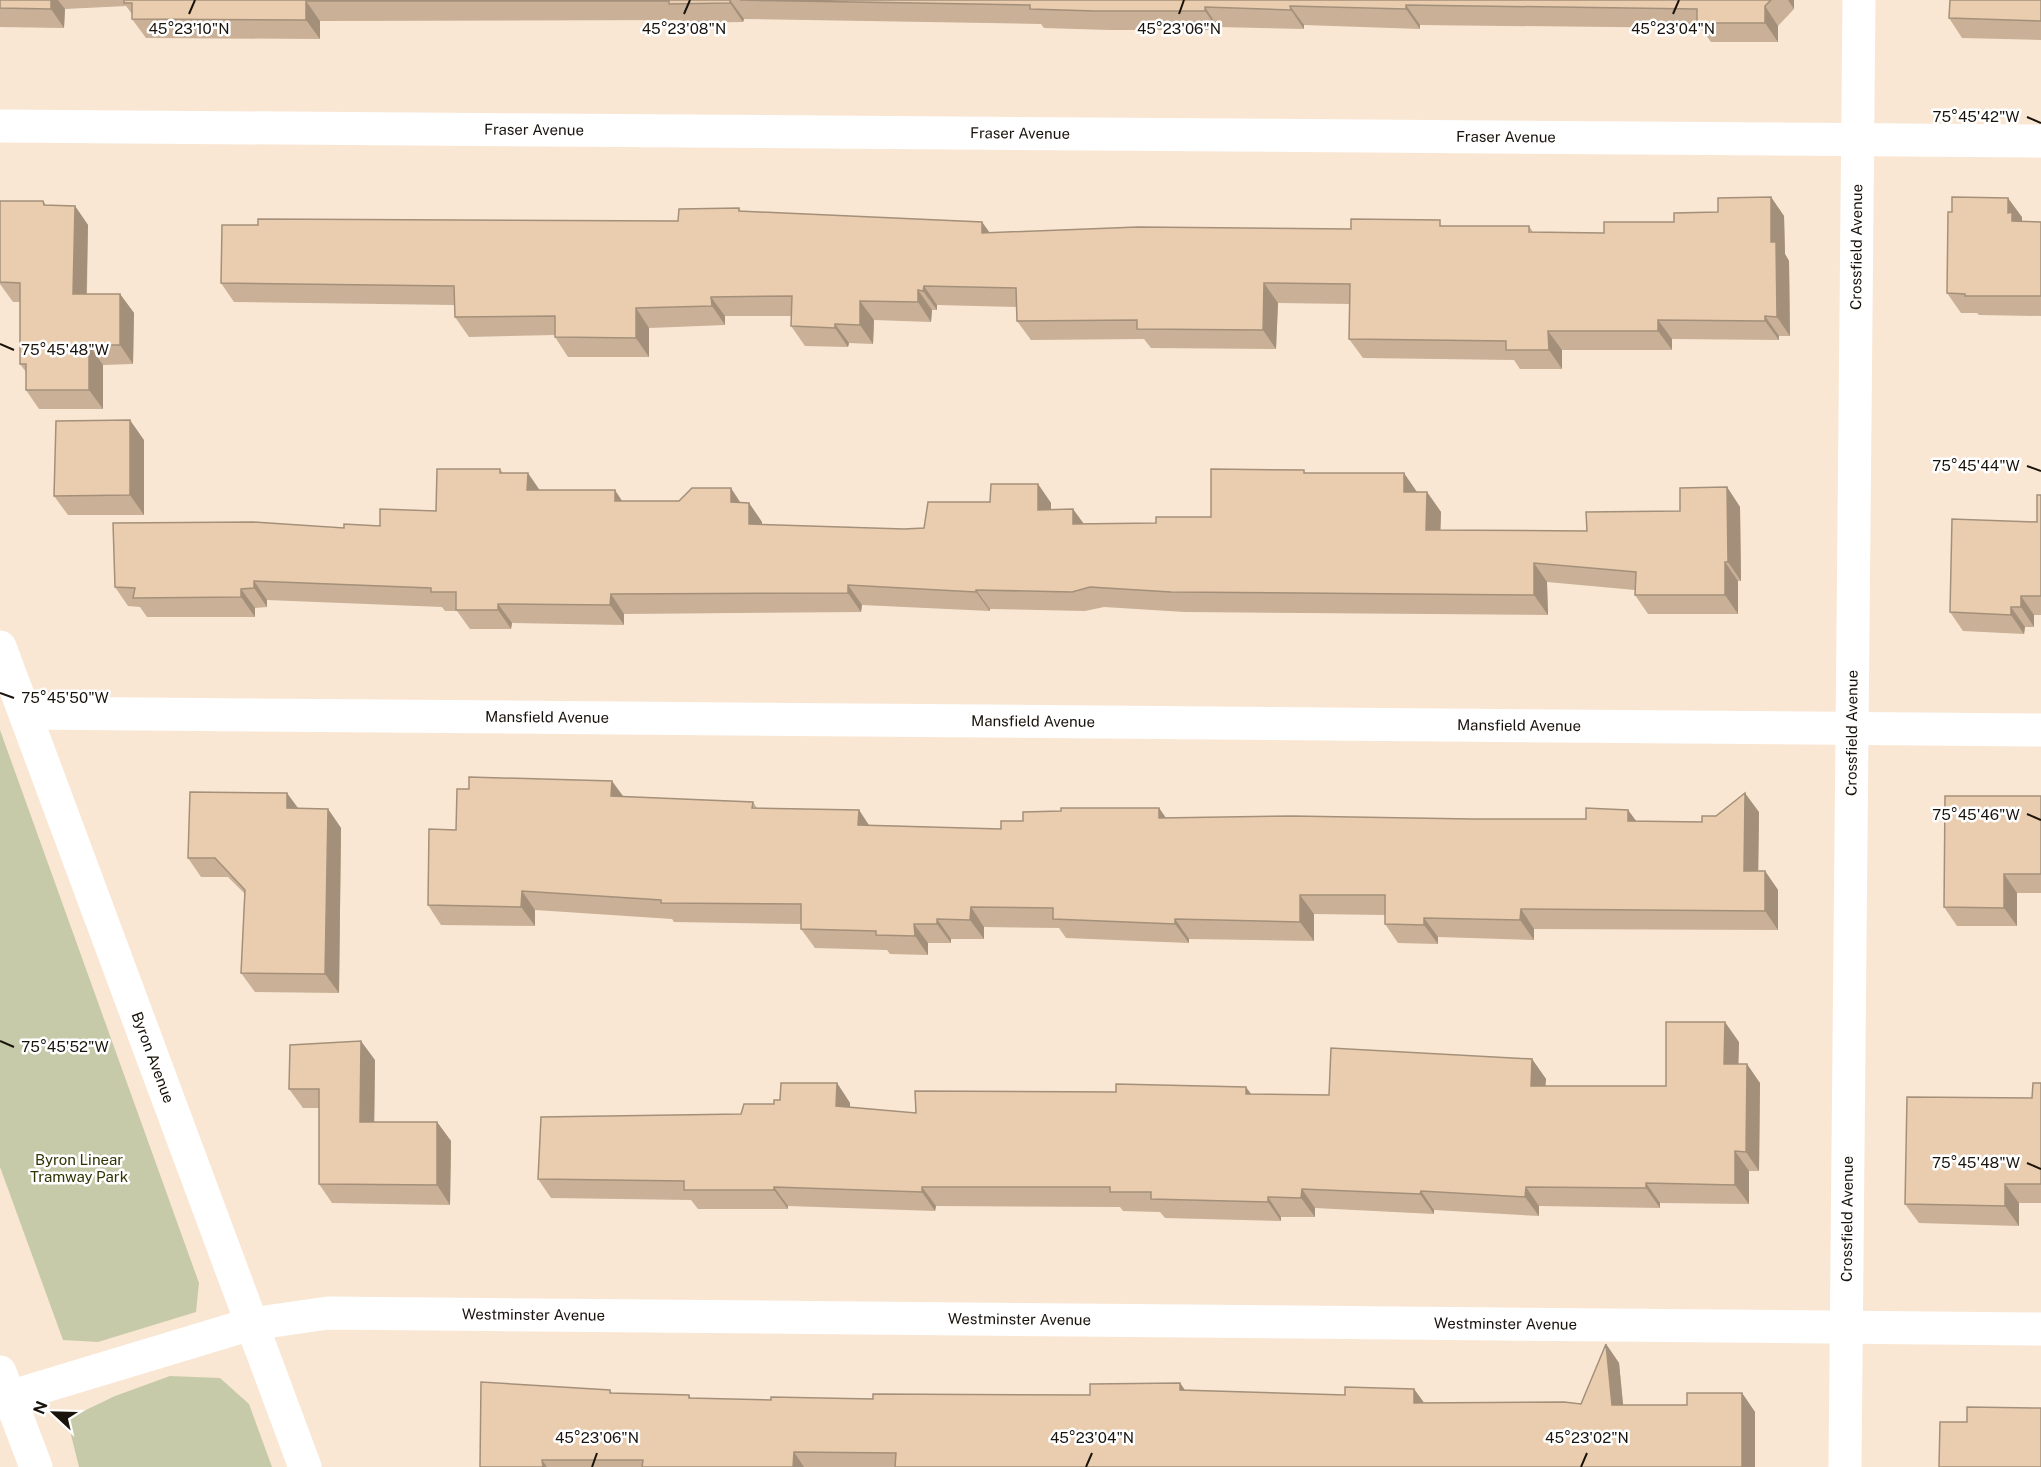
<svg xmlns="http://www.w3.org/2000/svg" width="2041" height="1467" font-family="'Public Sans',sans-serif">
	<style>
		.green { fill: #c7caa9 }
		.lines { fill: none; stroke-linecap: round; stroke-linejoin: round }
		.minor { stroke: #fff; stroke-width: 33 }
		.tertiary { stroke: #fff; stroke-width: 33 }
		.secondary { stroke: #fff; stroke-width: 33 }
		.wall { fill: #c9b096 }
		.shaded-wall { fill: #a4907a }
		.building { fill: #eacdae; stroke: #a4907a; stroke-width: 1.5 }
		.ticks { fill: none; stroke: #19130c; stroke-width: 2 }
		.labels { text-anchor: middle; stroke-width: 5; stroke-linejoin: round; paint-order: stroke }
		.street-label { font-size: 15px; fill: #19130c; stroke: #fff }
		.park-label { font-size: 15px; fill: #323404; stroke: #fff }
		.ticks-label { font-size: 15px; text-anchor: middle; fill: #19130c; stroke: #fff; stroke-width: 5; stroke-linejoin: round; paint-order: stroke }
	</style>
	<rect width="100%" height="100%" fill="#f9e7d4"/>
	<path class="green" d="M0,730L199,1283L196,1312L98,1342L63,1340L0,1167Z
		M170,1376L220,1378L249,1404L272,1467H79L67,1419L115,1396Z"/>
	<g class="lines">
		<g class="minor">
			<path id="s1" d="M0,126L2041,141"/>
			<path id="s2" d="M25,713L2041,730"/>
			<path id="s3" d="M9,1397L251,1324L328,1313L2041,1329"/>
			<path id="s4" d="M1845,1467L1859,0"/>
		</g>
		<path class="tertiary" id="s5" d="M0,647L305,1467"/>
		<path class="secondary" d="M0,1372L36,1467"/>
	</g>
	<path class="wall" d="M0,0H1794V9L1778,26V42H1711L1701,28L1420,25V29L1304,25V29L1218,27V30H1109L1044,28L1041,24L744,19L743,22L682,23L680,20L320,21V39L146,38L132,19V14L126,6L65,9L64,28L0,27Z
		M2041,0V40L1962,38L1949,18Z
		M1771,197L1784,216L1785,254L1789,261L1790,336H1779V340L1672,339V350H1562V369H1520L1514,360L1363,358L1349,339L1350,304L1278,303L1276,349L1151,348L1144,339L1031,340L1017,321V307L937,305V310H932L931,322L874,320L873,344L849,343L848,347L805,346L791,326L792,316H725V325L649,328V357H568L555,337V335L469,337L455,317V305L234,302L221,283L678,221L739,208L741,211L982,222L990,233L1351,229L1444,226H1529L1533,232L1604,233L1674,222L1718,212Z
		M0,201H43L46,205L75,206L88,225L87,294H120L134,313L133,364L103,365V409H39L26,390V372L20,364V302H13L0,284Z
		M2022,217V222H2041V316L1979,315L1977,313H1961L1947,293Z
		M144,440V515H68L54,496Z
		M500,469L503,473L540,490L622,501L749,503L762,522V525L904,529L924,528L1038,484L1051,503V510L1084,524L1156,523L1211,517L1307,473L1417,492H1427L1441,512L1440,530L1587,531L1680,511L1727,487L1740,507L1741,581H1738V614H1648L1635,595V590L1547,582L1548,615L1185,612L1104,607L1085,611L990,609V611L862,605L861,612L624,614V625L512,623L511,629H470L457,611H445L442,607L267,600V607L255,608V617H147L140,607L128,606L115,587L344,528L380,526L436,511Z
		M2041,495V615H2034V627H2025L2024,634L1963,631L1950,612L2037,522Z
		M469,789L624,797L753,802L757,808L859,810L869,825L1001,829L1023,821L1159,808L1166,818L1472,819H1586L1628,810L1636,821L1702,822L1716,816L1759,812L1758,871H1765L1778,890V930L1534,929V940L1438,937V944L1398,943L1385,924V915L1314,914V941L1189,939V943L1066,938L1059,928L984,927V939H951V943H928V955L890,954L887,950L815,948L801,929V924L674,922L672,919L535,910V926L441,925L428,905L456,830Z
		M2041,796V893H2017V926H1957L1944,907Z
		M298,809H328L341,828L339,993L255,992L241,973L245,894L228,877H201L188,858Z
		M1739,1042L1738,1064L1760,1083L1759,1171H1749V1204L1660,1203V1208L1539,1206V1216L1434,1210V1214L1315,1208V1217H1281V1221L1165,1218L1160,1212L1123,1211L1120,1207L936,1206L935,1211L788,1206V1209H698L691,1200L551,1198L538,1179L774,1104L780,1100L837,1083L850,1103V1107L916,1113L1251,1094L1329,1095L1532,1059L1546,1079L1545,1086H1666Z
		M375,1060L374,1122H437L451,1141L450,1205L332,1203L319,1184V1108H303L289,1089Z
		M2041,1083V1203H2019V1226L1919,1223L1905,1204L2032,1098Z
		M1606,1344L1619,1363L1623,1405H1687L1742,1393L1755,1412V1467H480L610,1390L612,1393L689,1395L691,1398L771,1400L1090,1395L1180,1383L1185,1390L1345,1395L1414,1389L1424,1403L1581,1404Z"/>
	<path class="shaded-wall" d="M51,0H58L65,9L64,28L51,9Z
		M730,0L744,19L743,22L730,3Z
		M1788,0H1794V9Z
		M306,1L320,21V39L306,20Z
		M1406,5L1420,25V29L1406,9Z
		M1290,6L1304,25V29L1291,10Z
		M1765,6L1778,26V42L1765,23Z
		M1205,7L1218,27V30L1205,11Z
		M1771,197L1784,216L1785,254L1789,261L1790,336L1777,317L1771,242Z
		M2008,198L2022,217V226L2012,221L2008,213Z
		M75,206L88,225L86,313L73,294Z
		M982,222L996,242L982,233Z
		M1264,283L1278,303L1276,349L1263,330Z
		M924,286L937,305V310L923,291Z
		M918,290L932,310L931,322L918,302Z
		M120,294L134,313L133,364L120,345Z
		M711,297L725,316V325L712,306Z
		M860,301L874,320L873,344L860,325Z
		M636,308L649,328V357L636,338Z
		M1765,316L1779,336V340L1765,321Z
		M1658,320L1672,339V350L1658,331Z
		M835,324L849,343L848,347L835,328Z
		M1548,331L1562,350V369L1549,350Z
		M89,345L103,365V409L89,390Z
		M130,420L144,440V515L130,495Z
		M528,473L541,492L527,490Z
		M1404,473L1417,492H1404Z
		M1038,484L1051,503V529L1038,510Z
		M1727,487L1740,507L1741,581L1728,562Z
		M731,488L744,508L731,502Z
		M615,490L628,510L615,501Z
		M1427,492L1441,512L1440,549L1426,530Z
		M749,503L762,522V544L749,524Z
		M1073,509L1087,528L1073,524Z
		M1725,562L1738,581V614L1725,595Z
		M1534,563L1547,582L1548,615L1534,595Z
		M254,581L267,600V607L254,588Z
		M848,585L862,605L861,612L848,593Z
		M241,589L255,608V617L241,597Z
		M976,590L990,609V611L976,592Z
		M611,594L624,614V625L610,605Z
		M2021,596L2034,615V627L2021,607Z
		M498,604L512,623L511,629L498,610Z
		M2011,607L2025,627L2024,634L2011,615Z
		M612,781L626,800L611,796Z
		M287,793L301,812L287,808Z
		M1745,793L1759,812L1758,890L1744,871Z
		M1159,808L1173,828L1159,818Z
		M328,809L341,828L339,993L325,974Z
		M859,810L872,830L858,825Z
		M1628,810L1642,829L1628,821Z
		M1765,871L1778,890V930L1765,911Z
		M2004,874L2017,893V926L2004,908Z
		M522,891L535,910V926L521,907Z
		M1300,895L1314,914V941L1300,922Z
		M971,907L984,927V939L970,920Z
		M1521,909L1534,929V940L1520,920Z
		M1424,918L1438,937V944L1424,925Z
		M937,919L951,939V943L937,924Z
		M1175,919L1189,939V943L1175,924Z
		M914,924L928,943V955L915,936Z
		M1725,1022L1739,1042L1738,1083L1724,1064Z
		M361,1041L375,1060L374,1141L360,1122Z
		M1532,1059L1546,1079L1544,1105L1531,1086Z
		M1747,1064L1760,1083L1759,1171L1746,1152Z
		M837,1083L850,1103V1126L836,1106Z
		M1246,1087L1260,1106L1246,1094Z
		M437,1122L451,1141L450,1205L437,1185Z
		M1735,1151L1749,1171V1204L1735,1185Z
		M1646,1183L1660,1203V1208L1646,1188Z
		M2005,1184L2019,1203V1226L2005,1206Z
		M774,1187L788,1206V1209L774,1190Z
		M922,1187L936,1206L935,1211L922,1192Z
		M1526,1187L1539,1206V1216L1525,1197Z
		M1302,1189L1315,1208V1217L1301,1198Z
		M1421,1191L1434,1210V1214L1420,1194Z
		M1268,1197L1281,1217V1221L1268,1202Z
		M1606,1344L1619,1363L1625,1424L1612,1405Z
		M1180,1383L1193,1402L1180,1390Z
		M1414,1389L1428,1408L1414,1403Z
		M1742,1393L1755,1412V1467H1742Z
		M794,1452L804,1467H793Z
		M542,1460L547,1467H543Z"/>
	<path class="building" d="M0,0H51V9L0,8Z
		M124,0H730V3L669,4V1H306V20L132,19V3H124Z
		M740,0H1771L1765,6V23H1697V9L1406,5V9L1290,6L1291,10L1205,7V11H1095L1030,9V5Z
		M1950,0H2041V21L1949,18Z
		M1771,197V242H1776L1777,317L1765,316V321L1658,320V331H1548L1549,350H1506V341L1349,339L1350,284L1264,283L1263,330L1137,329V320L1017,321L1016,288L924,286L923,291L918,290V302L860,301V325L835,324V328L791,326L792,296L711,297L712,306L636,308V338L555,337V316L455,317L454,286L221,283L222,225H258V219L678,221L679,209L739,208V211L982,222V233L1138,227L1351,229V219L1440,220V226H1529V232L1604,233V222H1674V213L1718,212V198Z
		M1952,197L2008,198V213L2012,212V221L2041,222V296H1965V294L1947,293L1948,212H1952Z
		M0,201H43L44,205L75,206L73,294H120V345H89V390H26V364H20V283L0,282Z
		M130,420V495L54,496L56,421Z
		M437,469H500V473H528L527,490H615V501H679L692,488H731V502L749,503V524L904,529L924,528L928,502H990L991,484H1038V510L1073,509V524L1156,523V517H1211V469L1304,470V473H1404V492H1427L1426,530L1587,531L1586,512L1680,511V488L1727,487L1728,562H1725V595H1635L1636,572L1534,563V595L1171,592L1090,587L1072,592L976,590V592L848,585V593L611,594L610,605L498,604V610H456V592H431V588L254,581V588L241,589V597L133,598L135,588L115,587L113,523L254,522L344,528V524L380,526V509L436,511Z
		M2037,495H2041V596H2021V607H2011V615L1950,612L1952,519L2037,522Z
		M469,777L612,781L611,796L753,802L752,808L859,810L858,825L1001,829V821H1023V812L1061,811V808H1159V818L1292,816L1472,819H1586V808L1628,810V821L1702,822V816H1716L1745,793L1744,871H1765V911L1521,909L1520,920L1424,918V925L1385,924V895H1300V922L1175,919V924L1053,919V908L971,907L970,920L937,919V924H914L915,936L876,935V931L801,929V904L661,903V900L522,891L521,907L428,905L429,829L456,830L457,789H469Z
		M190,792L287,793V808L328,809L325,974L241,973L245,890L215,858H188Z
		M1945,796H2041V874H2004V908L1944,907Z
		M1666,1022H1725L1724,1064H1747L1746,1152L1735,1151V1185L1646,1183V1188L1526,1187L1525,1197L1421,1191L1420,1194L1302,1189L1301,1198L1268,1197V1202L1151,1199V1192H1110V1187H922V1192L774,1187V1190H684V1181L538,1179L541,1117L741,1114L744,1104H774V1100H780L781,1083H837L836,1106L916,1113L915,1091L1116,1092V1084L1246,1087V1094L1329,1095L1331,1048L1532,1059L1531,1086H1666Z
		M361,1041L360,1122H437V1185L319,1184V1089H289L290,1045Z
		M2033,1083H2041V1184H2005V1206L1905,1204L1907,1097L2032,1098Z
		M1606,1344L1612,1405H1687V1393H1742V1467H895L896,1453L794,1452L793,1467H642L643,1460H542L543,1467H480L481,1382L610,1390V1393L689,1395V1398L771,1400V1397L873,1399V1394L1090,1395V1384L1180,1383V1390L1345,1395V1387L1414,1389V1403L1564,1402L1581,1404Z
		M1967,1407L2041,1408V1467H1939L1940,1422H1967Z"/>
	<path class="ticks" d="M189,14L195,0M684,14L690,0M1179,14L1184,0M1673,14L1679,0M2027,117L2041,123M0,344L14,350M2027,466L2041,471M0,693L14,698M2027,814L2041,820M0,1041L14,1047M2027,1163L2041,1169M592,1467L597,1453M1086,1467L1092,1453M1581,1467L1587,1453"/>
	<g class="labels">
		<g class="street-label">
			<text dy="5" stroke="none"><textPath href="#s1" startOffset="534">Fraser Avenue</textPath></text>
			<text dy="5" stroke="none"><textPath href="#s1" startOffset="1020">Fraser Avenue</textPath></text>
			<text dy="5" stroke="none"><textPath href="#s1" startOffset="1506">Fraser Avenue</textPath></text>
			<text dy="5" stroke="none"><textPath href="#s4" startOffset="1220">Crossfield Avenue</textPath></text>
			<text dy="5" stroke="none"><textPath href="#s2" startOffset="522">Mansfield Avenue</textPath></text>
			<text dy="5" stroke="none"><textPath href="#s2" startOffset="1008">Mansfield Avenue</textPath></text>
			<text dy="5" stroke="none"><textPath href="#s2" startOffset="1494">Mansfield Avenue</textPath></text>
			<text dy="5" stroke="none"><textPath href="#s4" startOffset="734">Crossfield Avenue</textPath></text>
			<text dy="5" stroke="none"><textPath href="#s5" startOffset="438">Byron Avenue</textPath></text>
			<text dy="5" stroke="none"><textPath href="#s4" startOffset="248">Crossfield Avenue</textPath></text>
			<text dy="5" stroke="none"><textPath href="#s3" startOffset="536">Westminster Avenue</textPath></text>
			<text dy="5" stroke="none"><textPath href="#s3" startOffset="1022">Westminster Avenue</textPath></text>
			<text dy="5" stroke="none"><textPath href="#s3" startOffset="1508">Westminster Avenue</textPath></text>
		</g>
		<g class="park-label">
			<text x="79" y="1165">Byron Linear<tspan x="79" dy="17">Tramway Park</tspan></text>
		</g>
	</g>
	<g class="ticks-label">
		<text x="189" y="34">45°23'10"N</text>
		<text x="684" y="34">45°23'08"N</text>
		<text x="1179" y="34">45°23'06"N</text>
		<text x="1673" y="34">45°23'04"N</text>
		<text x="1976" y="122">75°45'42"W</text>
		<text x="65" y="355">75°45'48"W</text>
		<text x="1976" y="471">75°45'44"W</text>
		<text x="65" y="703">75°45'50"W</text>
		<text x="1976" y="820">75°45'46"W</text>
		<text x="65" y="1052">75°45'52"W</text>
		<text x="1976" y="1168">75°45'48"W</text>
		<text x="597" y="1443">45°23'06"N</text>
		<text x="1092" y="1443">45°23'04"N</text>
		<text x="1587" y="1443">45°23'02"N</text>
	</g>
	<g transform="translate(54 1413) rotate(292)" stroke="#ffffff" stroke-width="4.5" paint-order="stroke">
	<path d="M0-4.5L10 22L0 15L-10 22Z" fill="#19130c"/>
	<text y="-9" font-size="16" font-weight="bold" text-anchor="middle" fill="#19130c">N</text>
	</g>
</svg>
